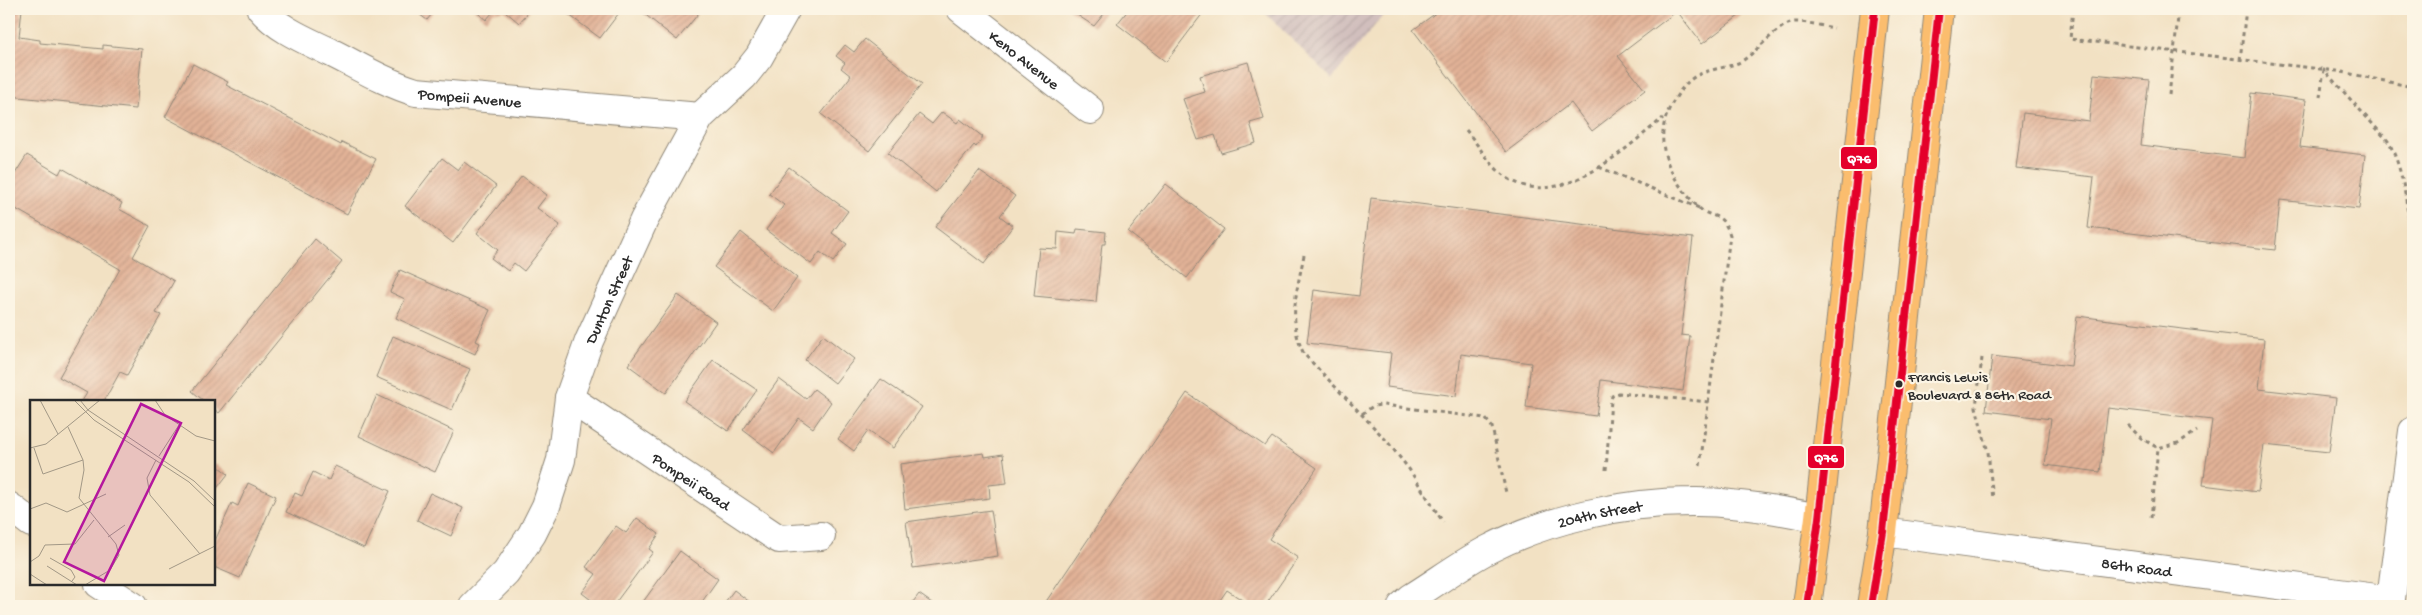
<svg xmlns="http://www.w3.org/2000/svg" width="2422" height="615" font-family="'Gochi Hand',sans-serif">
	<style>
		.industrial { fill: url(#industrial-furrows) }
		.building { fill: url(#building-hatch) }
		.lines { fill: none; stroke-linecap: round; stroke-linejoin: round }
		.minor-casing { stroke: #8e8677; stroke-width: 30 }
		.major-casing { stroke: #8e8677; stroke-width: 30 }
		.path { stroke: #8e8677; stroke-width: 3; stroke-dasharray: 4 4; stroke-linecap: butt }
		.minor { stroke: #fff; stroke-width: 28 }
		.major { stroke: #fbbd6e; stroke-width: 28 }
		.bus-1-casing { stroke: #fcf5e5; stroke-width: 11 }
		.bus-1 { stroke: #e4002b; stroke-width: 8 }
		.bus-dot { fill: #2b2b2b; stroke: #fcf5e5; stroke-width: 2 }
		.labels { text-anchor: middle; stroke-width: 4.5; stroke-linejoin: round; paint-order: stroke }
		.bus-label { font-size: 15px; fill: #2b2b2b; stroke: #fcf5e5; text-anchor: start }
		.street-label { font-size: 16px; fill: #2b2b2b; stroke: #fcf5e5 }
		.inset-road { fill: none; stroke: #a29886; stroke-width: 1 }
		.view { fill: #b5179e; fill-opacity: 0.15; stroke: #b5179e; stroke-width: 2.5 }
		.inset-edge { fill: none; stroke: #2b2b2b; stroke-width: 2.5 }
		.line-badge { stroke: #fcf5e5; stroke-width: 2 }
		.badge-label { font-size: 14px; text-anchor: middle; font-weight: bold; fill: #fff }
	</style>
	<defs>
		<pattern id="industrial-furrows" width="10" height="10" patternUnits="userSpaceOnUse" patternTransform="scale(1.25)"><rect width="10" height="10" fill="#d1bfbd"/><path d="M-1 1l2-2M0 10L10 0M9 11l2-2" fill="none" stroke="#b4a4a3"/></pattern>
		<pattern id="building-hatch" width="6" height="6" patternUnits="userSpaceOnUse" patternTransform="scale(1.25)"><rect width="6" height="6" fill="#e2b297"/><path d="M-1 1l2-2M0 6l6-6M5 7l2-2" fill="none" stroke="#c29982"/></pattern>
	</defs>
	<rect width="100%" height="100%" fill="#fcf5e5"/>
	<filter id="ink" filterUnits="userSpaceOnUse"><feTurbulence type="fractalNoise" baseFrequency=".02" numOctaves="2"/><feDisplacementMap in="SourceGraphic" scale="10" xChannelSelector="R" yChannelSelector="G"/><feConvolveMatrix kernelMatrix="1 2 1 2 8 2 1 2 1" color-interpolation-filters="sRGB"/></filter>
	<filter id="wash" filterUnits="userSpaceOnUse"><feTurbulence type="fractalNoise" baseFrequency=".0096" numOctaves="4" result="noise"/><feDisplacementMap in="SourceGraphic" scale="20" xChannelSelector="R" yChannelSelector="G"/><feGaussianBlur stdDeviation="1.12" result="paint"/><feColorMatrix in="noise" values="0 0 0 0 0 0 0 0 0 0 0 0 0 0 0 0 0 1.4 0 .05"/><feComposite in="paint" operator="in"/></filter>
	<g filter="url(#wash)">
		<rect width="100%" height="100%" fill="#f2e1c3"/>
		<path class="industrial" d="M1261,9H1388L1332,79Z"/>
		<g id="blocks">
			<path class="building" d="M9,9H22L19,37L40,40V43L103,49V45L142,49L136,109L9,96Z
				M412,9H436L427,20Z
				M473,9H531L519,23L505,11L493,12L486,20Z
				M561,9H622L600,38Z
				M645,9H702L677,40L642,12Z
				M1068,9H1108L1094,26Z
				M1129,9H1206L1166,62L1117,24Z
				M1441,9H1748L1702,44L1677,11L1618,56L1645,90L1592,131L1571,103L1506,152L1413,30Z
				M865,39L922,84L869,151L821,114L851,76L841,68L845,63L836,56L845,45L854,52Z
				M1248,62L1264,119L1250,123L1256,143L1221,153L1215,135L1198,140L1183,99L1205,92L1200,76Z
				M193,64L228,82L226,85L341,145L342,142L376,159L347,214L165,117Z
				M2094,74L2149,80L2141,145L2244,158L2251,93L2306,100L2300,147L2365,155L2359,209L2280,200L2275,250L2088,228L2094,177L2016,168L2023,113L2089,121Z
				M942,112L957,123L960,119L983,137L976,147L974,145L936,192L888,153L919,114L932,124Z
				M27,155L59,174L62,168L122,203L119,209L150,226L133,257L174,281L156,313L161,315L127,375L120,372L104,401H82L87,393L59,377L120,269L9,205V183Z
				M442,158L458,170L464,162L496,186L453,243L405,206Z
				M789,167L848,211L832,233L847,244L833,262L820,252L811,264L766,230L784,205L769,194Z
				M979,171L1015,196L1000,216L1013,226L984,264L935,227Z
				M522,176L547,195L537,208L560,225L524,271L514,263L508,271L491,258L498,250L477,233Z
				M1166,184L1224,229L1187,278L1128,232Z
				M1371,198L1693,238L1681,335L1690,336L1683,391L1601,380L1596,416L1526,407L1531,363L1461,354L1456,396L1387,387L1391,353L1307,343L1314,290L1359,296Z
				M1077,229L1106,232L1105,244H1102L1096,302L1034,296L1039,248L1057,249L1058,232L1076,234Z
				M741,232L797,278L773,311L714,267Z
				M315,239L342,262L219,413L214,409V401H204L192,391Z
				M400,270L490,310L476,341L480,343L475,354L396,318L405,299L390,292Z
				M678,295L716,322L666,393L628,365Z
				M2077,316L2264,339L2259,389L2336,398L2329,452L2264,445L2258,492L2203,485L2212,420L2108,408L2100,472L2045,465L2051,419L1986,411L1992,356L2071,366Z
				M823,335L854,359L835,383L805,360Z
				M393,336L470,369L452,410L376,377Z
				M713,360L757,390L728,431L684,401Z
				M779,379L806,399L814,389L831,402L813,428L799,418L774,453L743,430Z
				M881,379L922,407L893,448L868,431L854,451L838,439Z
				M1187,393L1265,446L1272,437L1317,468L1269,539L1298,558L1265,606H1251L1227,590L1216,606H1043Z
				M377,395L454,431L435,472L359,436Z
				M984,453L985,457L1003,454L1007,483L989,485L990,498L905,509L900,464Z
				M214,463L228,474L214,492Z
				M335,466L390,491L364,548L286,512L295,493L302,496L313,472L329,480Z
				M248,483L276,496L240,578L214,567V543L232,503L238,506Z
				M430,493L463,508L451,536L417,520Z
				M991,510L998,556L913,568L906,522Z
				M637,518L659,534L649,549L653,552L613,606H599L582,593L596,574L586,567L616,526L626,533Z
				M680,551L718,579L699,606H640Z
				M734,590L755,606H722Z
				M919,594L936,606H910Z"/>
		</g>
	</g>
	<g filter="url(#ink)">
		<use href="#blocks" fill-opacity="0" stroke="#8e8677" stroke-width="1"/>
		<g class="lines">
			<g class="minor-casing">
				<g id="minor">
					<path id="s1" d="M261,9C279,30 308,41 332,53C360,67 386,83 416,92L700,117"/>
					<path id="s2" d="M961,9L1090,110"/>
					<path id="s3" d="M569,398L779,539L821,536"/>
					<path d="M9,506L31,523"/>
					<path id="s4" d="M1883,532L2391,600"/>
					<path d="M99,584L133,606"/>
					<path id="s5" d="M473,606L506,573L532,534L546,506L561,460L569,398L589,341L644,220L700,117L744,76L759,57L786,9"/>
					<path id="s6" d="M1402,606L1411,598C1437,582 1462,563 1489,549C1547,519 1625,502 1691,502C1731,501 1780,510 1819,518"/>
					<path d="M2390,606L2413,431"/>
				</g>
			</g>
			<g class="major-casing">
				<path id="major" d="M1807,606L1819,518L1875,9
					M1871,606L1883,532L1939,9"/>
			</g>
			<path class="path" d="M2073,9L2070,39L2337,71L2413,87
				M2240,60L2246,9
				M2169,95L2179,9
				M2320,97L2324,70L2388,141C2406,173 2407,214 2413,250
				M1466,130C1479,146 1492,169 1509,179C1561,211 1626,148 1663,118
				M1599,167L1699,208
				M1304,255C1297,291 1287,320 1304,354L1386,440L1409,469L1443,522
				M1982,358L1976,407L1988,452L1993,499
				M1362,414L1373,406L1383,405L1485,418L1492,427L1506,493
				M2128,425L2141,438L2158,448L2178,443L2197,431
				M1700,466L1730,235C1722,210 1711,220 1698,207C1669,178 1650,140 1673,102C1679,92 1687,80 1698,75C1710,69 1725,68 1738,63C1755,56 1778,22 1796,22C1808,22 1822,26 1834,28
				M1606,470L1611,400L1612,396L1619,393L1709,402
				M2151,518L2158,448"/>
			<use href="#minor" class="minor"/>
			<use href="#major" class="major"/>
			<g class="bus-1-casing">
				<path id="bus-1" d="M1807,606L1819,518L1875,9
					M1871,606L1883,532L1939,9"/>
			</g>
			<use href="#bus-1" class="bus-1"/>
		</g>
	</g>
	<circle class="bus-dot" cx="1899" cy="384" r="4.5"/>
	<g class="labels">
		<g class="bus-label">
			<text x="1908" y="381">Francis Lewis<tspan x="1908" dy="18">Boulevard &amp; 86th Road</tspan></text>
		</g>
		<g class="street-label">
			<text dy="6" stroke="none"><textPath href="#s2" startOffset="81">Keno Avenue</textPath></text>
			<text dy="6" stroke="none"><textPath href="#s1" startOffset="231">Pompeii Avenue</textPath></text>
			<text dy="6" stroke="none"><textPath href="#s5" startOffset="342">Dunton Street</textPath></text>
			<text dy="6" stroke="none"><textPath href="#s3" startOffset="148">Pompeii Road</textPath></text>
			<text dy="6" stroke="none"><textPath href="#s6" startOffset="221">204th Street</textPath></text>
			<text dy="6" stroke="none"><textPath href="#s4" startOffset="256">86th Road</textPath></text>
		</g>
	</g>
	<g transform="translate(30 400)">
		<rect width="185" height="185" fill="#f2e1c3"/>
		<path class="inset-road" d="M10,0L28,34M44,0L64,20L159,82L185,107M50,0L58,10L164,81L185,101M125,0L135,15L166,36L185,41M38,27L53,60L54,70L49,98L86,144L89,155L80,170L55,185M0,48L16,44L70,0M4,48L13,74L53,60M129,56L149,25M126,60L117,78L120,95L170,154M0,109L16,103L37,112L76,94M78,137L95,125M20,158L41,170L45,177L42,181M0,162L9,156L15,145L45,144L64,120M17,166L47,185M139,169L185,146M0,174L17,185"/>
		<path class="view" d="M111,4L151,23L74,181L34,162Z"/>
		<rect width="185" height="185" class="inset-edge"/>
	</g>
	<g class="line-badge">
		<rect x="1840" y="146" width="38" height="24" rx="5" fill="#e4002b"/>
		<rect x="1807" y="445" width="38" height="24" rx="5" fill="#e4002b"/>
	</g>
	<g class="badge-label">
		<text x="1859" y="163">Q76</text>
		<text x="1826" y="462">Q76</text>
	</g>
	<rect width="2422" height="615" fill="none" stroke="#fcf5e5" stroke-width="30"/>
</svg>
